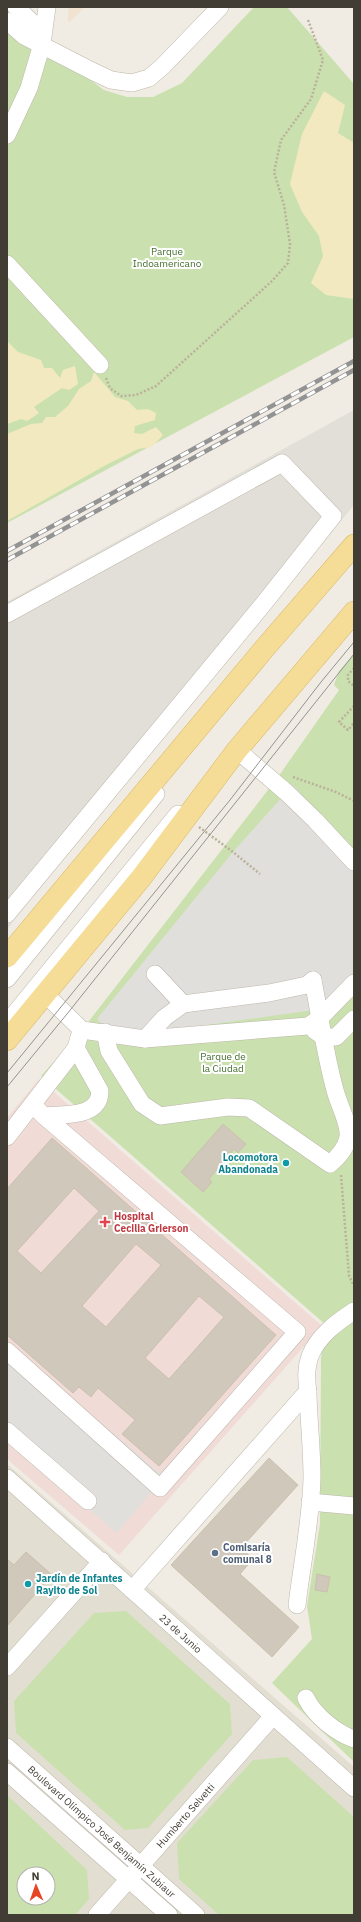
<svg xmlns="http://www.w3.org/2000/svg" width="361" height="1922" font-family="'IBM Plex Sans',sans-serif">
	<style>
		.residential { fill: #e3ded2; fill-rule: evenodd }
		.commercial { fill: #f1e3cf }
		.industrial { fill: #e2ded8 }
		.medical { fill: #f0dbd7 }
		.green { fill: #cae1af; fill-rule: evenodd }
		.sand { fill: #f2e9c1 }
		.parking { fill: #e1dfdc }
		.building { fill: #d0c8ba; stroke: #cbc0ae; fill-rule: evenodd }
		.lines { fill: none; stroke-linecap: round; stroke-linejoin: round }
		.minor-casing { stroke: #bdb7aa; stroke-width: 18 }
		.major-casing { stroke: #d8b969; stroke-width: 22 }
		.path { stroke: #bbb09a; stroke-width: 2.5; stroke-dasharray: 2 2; stroke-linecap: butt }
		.minor { stroke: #fff; stroke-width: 17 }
		.major { stroke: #f5dc97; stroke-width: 21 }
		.tram { stroke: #939393; stroke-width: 1 }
		.rail-casing { stroke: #939393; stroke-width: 4.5 }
		.rail { stroke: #fff; stroke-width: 3; stroke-dasharray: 9; stroke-linecap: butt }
		.culture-dot { fill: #0f9aa8; stroke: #fff; stroke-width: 1.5 }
		.health-dot { fill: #e0444e; stroke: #fff; stroke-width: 1.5 }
		.service-dot { fill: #5c6f8a; stroke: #fff; stroke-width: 1.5 }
		.labels { text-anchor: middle; stroke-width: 4; stroke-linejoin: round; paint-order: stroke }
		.park-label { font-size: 10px; fill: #446d2d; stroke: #fff }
		.culture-label { font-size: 10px; font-weight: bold; fill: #0d838f; stroke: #fff; text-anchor: end }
		.health-label { font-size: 10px; font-weight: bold; fill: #be3a42; stroke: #fff; text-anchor: start }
		.service-label { font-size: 10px; font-weight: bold; fill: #4e5e75; stroke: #fff; text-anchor: start }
		.street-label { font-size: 10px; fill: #413c34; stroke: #fff }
	</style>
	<rect width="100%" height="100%" fill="#f0ece3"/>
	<path class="residential" d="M7,1464L354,1767V1915H7ZM24,1874H48V1898H24Z"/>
	<path class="commercial" d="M69,7H85L68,23V12Z"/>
	<path class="industrial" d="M354,410V505L7,929V602Z"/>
	<path class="medical" d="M39,1079L322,1326L119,1555L7,1459V1118Z"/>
	<path class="green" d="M7,7H16L42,44L104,90L127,97H153L182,83L254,7H287L354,84V337L7,523Z
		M354,654V1762L272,1683L312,1639L307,1606L320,1524L321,1358L326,1325L41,1076L82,1030L278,777L339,690L334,685L339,671Z
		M126,1611L230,1704L232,1734L148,1828L125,1830L16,1733L14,1701L94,1613Z
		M287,1757L354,1817V1915H219L179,1879L177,1843L253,1760Z
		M7,1795L87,1870L89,1899L75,1915H7ZM24,1874H48V1898H24Z"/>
	<path class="sand" d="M324,91L345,105L338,133L354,143V299L326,295L311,283L323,256L319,236L302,212L290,184L302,134Z
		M7,341L18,352L41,360L44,368H52L60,378L63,370L75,366L78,384L69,390L62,388L34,407L39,413L27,421L21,419L7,424Z
		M94,372L115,397L128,401L137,410L148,409L156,413L155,420L135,426L134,433L142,434L156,427L163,435L152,447L138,449L104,466L7,521V434L31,424L42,423L46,417H55L68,406L79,389L91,381Z"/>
	<path class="parking" d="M293,785L354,851V976L321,1009L114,1038L97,1019L233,852Z
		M7,1342L164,1477L117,1533L7,1440Z"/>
	<path class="building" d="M223,1124L246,1144L238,1153L234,1149L209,1179L212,1182L203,1192L181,1172Z
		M52,1138L276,1335L159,1466L122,1434L135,1420L98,1388L91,1397L79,1387L73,1393L7,1335V1189ZM74,1188L99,1211L41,1273L17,1251ZM136,1244L161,1265L106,1327L82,1306ZM199,1296L224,1317L169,1379L145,1358Z
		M269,1458L298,1485L241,1548L253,1559L240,1574L299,1627L272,1657L171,1565Z
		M26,1552L52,1575L7,1626V1559L14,1565Z
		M317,1574L330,1577L327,1592L315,1590Z"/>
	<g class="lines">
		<g class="minor-casing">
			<g id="minor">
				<path d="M16,7L43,33"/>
				<path d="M7,21L24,36L92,71L111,80L132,83L149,78L162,67L220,7"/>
				<path d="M7,135L29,88L42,44L47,7"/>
				<path d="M7,264L100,365"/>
				<path d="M7,614L282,463L333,516L265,602L7,914"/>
				<path d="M228,760L237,750L286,792L315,820L354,862"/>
				<path d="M155,974L183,1004"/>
				<path d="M7,979L156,794"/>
				<path d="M45,994L82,1030L145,1039L308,1026L320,1018L354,983"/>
				<path d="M7,1023L178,814"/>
				<path d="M315,1031L324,1037H336L354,1019"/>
				<path d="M105,1032L109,1051L142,1104L160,1116L228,1107L249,1108L330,1164C338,1157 346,1149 348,1137C350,1125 338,1103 335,1090C325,1054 320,1017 313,980"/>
				<path d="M145,1039L164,1018L183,1004L269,993L307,985L313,980"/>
				<path d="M33,1105L44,1116C64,1114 100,1118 100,1091L76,1048"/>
				<path d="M7,1137L76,1048L79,1037"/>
				<path d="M7,1351L160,1488L297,1332L44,1116"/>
				<path d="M7,1431L88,1501"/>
				<path id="s1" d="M7,1478L354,1788"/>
				<path d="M310,1502L354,1506"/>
				<path d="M132,1590L308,1391"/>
				<path d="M297,1605C302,1563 311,1520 312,1478C312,1450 309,1423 308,1395C307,1381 305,1370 310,1356C318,1336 337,1322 354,1311"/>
				<path d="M7,1667L102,1561"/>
				<path d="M306,1698C314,1715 336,1733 354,1739"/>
				<path id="s2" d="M7,1747L196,1915"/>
				<path d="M7,1772L169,1915"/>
				<path id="s3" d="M97,1915L273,1716"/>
			</g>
		</g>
		<g class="major-casing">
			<path id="major" d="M7,957L264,649L354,545
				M7,1040L141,878L237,750L354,612"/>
		</g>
		<path class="path" d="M106,378L110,388L121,396L136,395L156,386L271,282L288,263L290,244L284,205L274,172L281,140L311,99L323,60L308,20
			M354,668L348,675V681L354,686
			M354,706L339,722L348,730L354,723
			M293,777L336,792L354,801
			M199,827L233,852L260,874
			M341,1175L349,1276L354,1286"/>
		<use href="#minor" class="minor"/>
		<use href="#major" class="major"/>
		<path class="tram" d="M7,1073L230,800L321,682L354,642
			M7,1087L67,1014L354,654"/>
		<g class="rail-casing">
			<path id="rail" d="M7,551L354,361
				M7,560L354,370"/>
		</g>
		<use href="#rail" class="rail"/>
	</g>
	<g class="culture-dot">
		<circle cx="286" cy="1163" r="4"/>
		<circle cx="28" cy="1584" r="4"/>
	</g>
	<path class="health-dot" d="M103 1216h4v4h4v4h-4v4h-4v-4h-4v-4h4z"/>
	<circle class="service-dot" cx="215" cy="1553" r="4"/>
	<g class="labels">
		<g class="park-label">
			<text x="167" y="255">Parque<tspan x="167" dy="12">Indoamericano</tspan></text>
			<text x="223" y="1060">Parque de<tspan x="223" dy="12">la Ciudad</tspan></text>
		</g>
		<g class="culture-label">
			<text x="278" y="1161">Locomotora<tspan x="278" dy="12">Abandonada</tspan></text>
			<text x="36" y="1582" text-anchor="start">Jardín de Infantes<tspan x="36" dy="12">Rayito de Sol</tspan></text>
		</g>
		<g class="health-label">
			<text x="114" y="1220">Hospital<tspan x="114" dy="12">Cecilia Grierson</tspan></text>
		</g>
		<g class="service-label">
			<text x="223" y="1551">Comisaría<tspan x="223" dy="12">comunal 8</tspan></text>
		</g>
		<g class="street-label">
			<text dy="4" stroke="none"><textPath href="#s1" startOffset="233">23 de Junio</textPath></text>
			<text dy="4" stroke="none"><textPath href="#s3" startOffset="133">Humberto Selvetti</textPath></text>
			<text dy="4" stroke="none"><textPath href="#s2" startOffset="127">Boulevard Olímpico José Benjamín Zubiaur</textPath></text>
		</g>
	</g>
	<rect width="361" height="1922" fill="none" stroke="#413c34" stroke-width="16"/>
	<g transform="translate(36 1886) rotate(358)"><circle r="19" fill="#ffffff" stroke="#b3b1ae"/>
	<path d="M0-3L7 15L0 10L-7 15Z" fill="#e74423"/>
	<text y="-6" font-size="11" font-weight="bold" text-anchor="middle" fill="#413c34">N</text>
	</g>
</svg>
